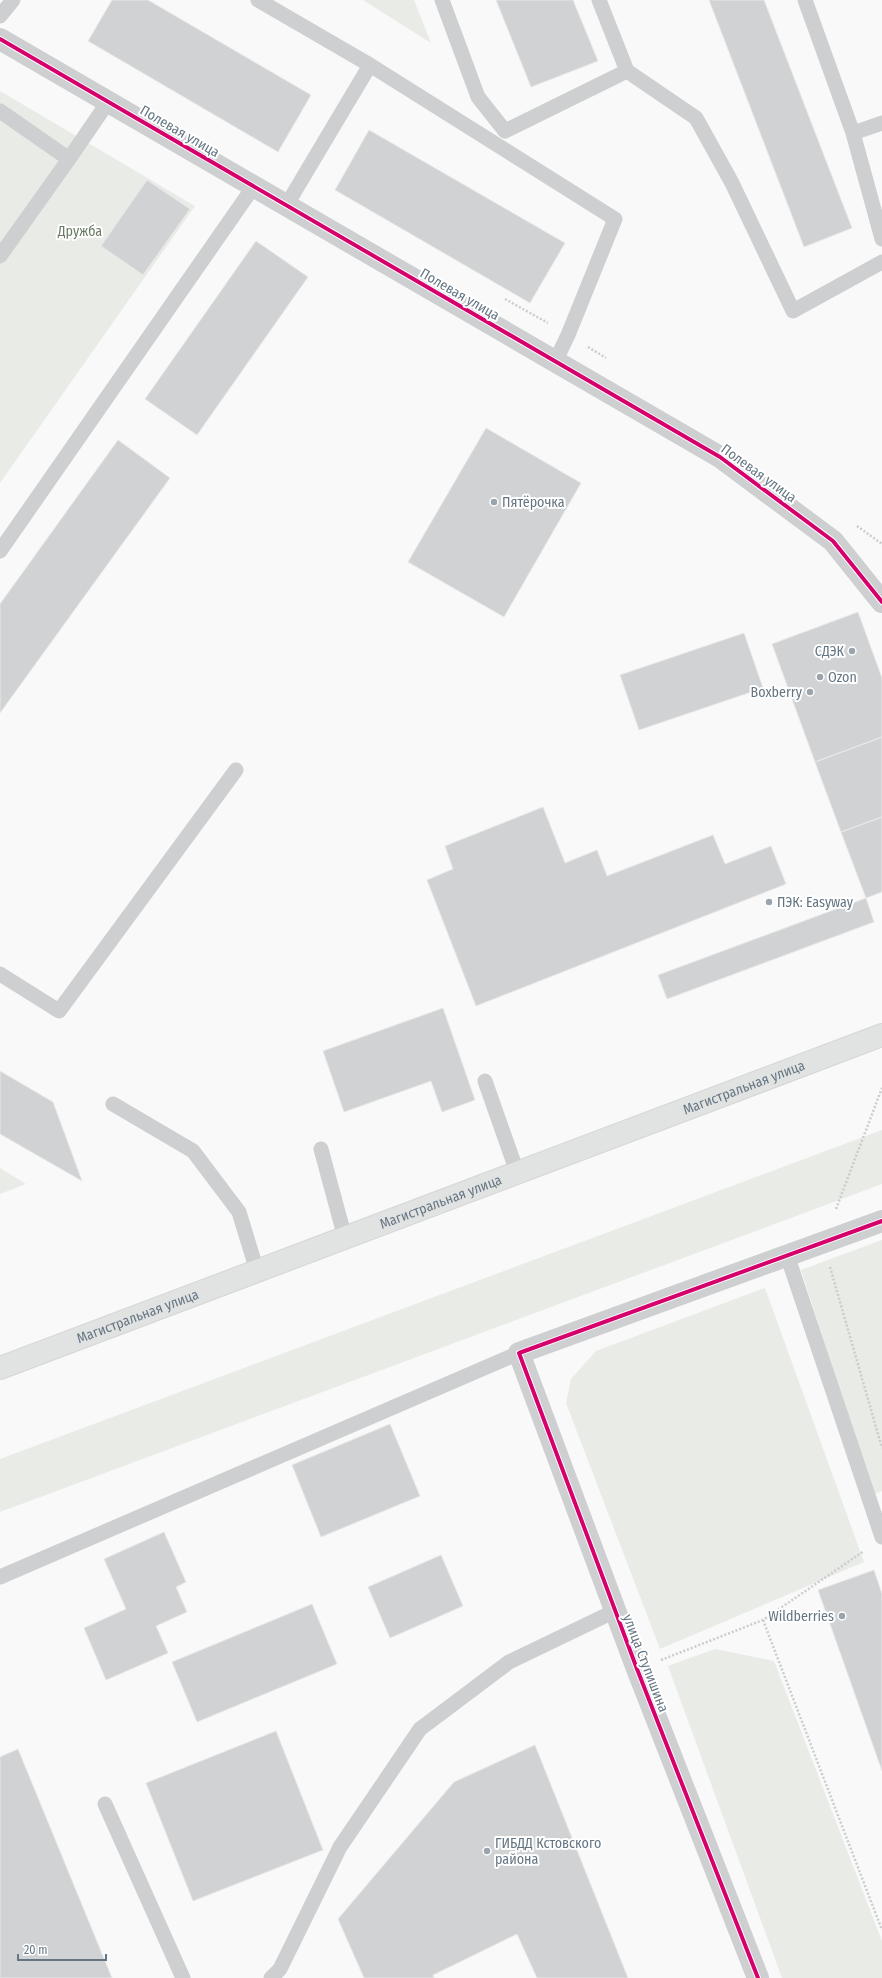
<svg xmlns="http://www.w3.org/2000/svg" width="882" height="1978" font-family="'Fira Sans Condensed',sans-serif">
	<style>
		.green { fill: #e8ebe6 }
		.building { fill: #d0d2d3; stroke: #e8e8e8 }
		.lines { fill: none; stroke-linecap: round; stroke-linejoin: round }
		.secondary-casing { stroke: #d5d6d7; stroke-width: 24 }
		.path { stroke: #cbcccd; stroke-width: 2.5; stroke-dasharray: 2 2; stroke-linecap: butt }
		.service { stroke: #cecfd0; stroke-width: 15 }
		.minor { stroke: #cecfd0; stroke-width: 22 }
		.secondary { stroke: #e1e2e2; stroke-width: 22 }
		.cycleway-casing { stroke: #fff; stroke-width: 6 }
		.cycleway { stroke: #d6006c; stroke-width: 4 }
		.poi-dot { fill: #99a4ac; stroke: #fff; stroke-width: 1.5 }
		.labels { text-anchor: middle; stroke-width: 4; stroke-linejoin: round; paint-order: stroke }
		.street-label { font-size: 14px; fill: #657683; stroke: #fff }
		.park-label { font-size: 14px; fill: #687a64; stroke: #fff }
		.poi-label { font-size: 14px; fill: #657683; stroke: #fff; text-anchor: start }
	</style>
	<rect width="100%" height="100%" fill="#f9f9f9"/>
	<path class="green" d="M363,0H414L431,43Z
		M0,91L195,206L0,483Z
		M882,1130V1184L0,1512V1459Z
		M0,1168L26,1184L0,1194Z
		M882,1240V1491L874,1495L801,1270Z
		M765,1288L864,1562L660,1649L566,1403L571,1379L596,1351Z
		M715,1649L774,1661L882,1941V1978H782L668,1666Z"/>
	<path class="building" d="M112,0H148L311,95L278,152L88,41Z
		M496,0H573L598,61L531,87Z
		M709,0H764L852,228L804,247Z
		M369,130L565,243L530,303L335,190Z
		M147,180L190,209L143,275L101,246Z
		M256,241L308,277L197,435L145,399Z
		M486,428L581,483L504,617L408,562Z
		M118,440L170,478L0,713V604Z
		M858,612L882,678V737L815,762L772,644Z
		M744,633L763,688L639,730L620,675Z
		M882,737V817L841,832L815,762Z
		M543,807L565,863L597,850L607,876L713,835L725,864L771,846L786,884L476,1006L427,880L453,869L445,846Z
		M882,817V892L866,898L841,832Z
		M866,898L874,922L667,999L658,975Z
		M443,1008L475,1100L442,1112L431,1081L344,1112L323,1051Z
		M0,1071L53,1102L82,1181L0,1134Z
		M390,1424L420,1496L321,1537L292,1465Z
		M164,1532L186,1582L176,1587L187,1612L156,1626L168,1653L106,1680L84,1628L126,1609L104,1559Z
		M441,1555L463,1606L390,1638L368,1587Z
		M874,1570L882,1594V1771L818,1590Z
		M312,1604L337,1664L197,1722L172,1662Z
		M276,1731L323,1850L193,1901L146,1783Z
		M535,1745L628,1978H537L517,1934L433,1975L434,1978H364L338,1919L454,1782Z
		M18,1749L112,1978H0V1757Z"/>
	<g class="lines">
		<g class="secondary-casing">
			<g id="secondary">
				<path id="s1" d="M0,1368L882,1035"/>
			</g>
		</g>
		<path class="path" d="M505,299L548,323
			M588,347L606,358
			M857,526L882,544
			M836,1209L882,1088
			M830,1267L882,1448
			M763,1620L882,1930
			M661,1660L763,1620L864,1551"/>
		<path class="service" d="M258,0L370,65L615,219L568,335L555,362
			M442,0L478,97L505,131L627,71L696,118L732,183L793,311L882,262
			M599,0L627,71
			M805,0L853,133L882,239
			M0,16L13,0
			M0,111L69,159L0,256
			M853,133L882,123
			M69,159L108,102
			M286,206L370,65
			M0,551L254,186
			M0,974L59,1011L236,770
			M485,1081L517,1172
			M113,1104L193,1151L239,1212L257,1271
			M321,1149L345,1238
			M787,1255L882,1537
			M0,1577L519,1353
			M105,1804L183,1978
			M271,1978L280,1969L340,1847L420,1729L509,1662L615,1611"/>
		<path class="minor" d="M0,39L720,457L833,541L882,602
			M758,1978L637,1669L519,1353L882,1221"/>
		<use href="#secondary" class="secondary"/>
		<g class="cycleway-casing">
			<path id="cycleway" d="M0,39L720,457L833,541L882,602
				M758,1978L637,1669L519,1353L882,1221"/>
		</g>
		<use href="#cycleway" class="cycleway"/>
	</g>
	<g class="poi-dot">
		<circle cx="494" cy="502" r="4"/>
		<circle cx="852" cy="651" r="4"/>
		<circle cx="820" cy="677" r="4"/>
		<circle cx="810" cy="692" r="4"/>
		<circle cx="769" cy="902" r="4"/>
		<circle cx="842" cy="1616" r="4"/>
		<circle cx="487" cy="1851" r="4"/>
	</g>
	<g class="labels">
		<g class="street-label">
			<text transform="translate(180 131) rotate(30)" y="5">Полевая улица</text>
			<text transform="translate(460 294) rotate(30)" y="5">Полевая улица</text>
			<text transform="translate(759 473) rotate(36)" y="5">Полевая улица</text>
			<text dy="5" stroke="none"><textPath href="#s1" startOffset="795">Магистральная улица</textPath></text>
			<text dy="5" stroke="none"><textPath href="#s1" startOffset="471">Магистральная улица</textPath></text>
			<text dy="5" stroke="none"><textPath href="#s1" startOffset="147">Магистральная улица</textPath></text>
			<text transform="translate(646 1663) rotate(69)" y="5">улица Ступишина</text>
		</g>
		<g class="park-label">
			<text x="80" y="236">Дружба</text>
		</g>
		<g class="poi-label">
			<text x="502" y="507">Пятёрочка</text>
			<text x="844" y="656" text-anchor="end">СДЭК</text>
			<text x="828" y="682">Ozon</text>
			<text x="802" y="697" text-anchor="end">Boxberry</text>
			<text x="777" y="907">ПЭК: Easyway</text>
			<text x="834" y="1621" text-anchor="end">Wildberries</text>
			<text x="495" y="1848">ГИБДД Кстовского<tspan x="495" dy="16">района</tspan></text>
		</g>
	</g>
	<path d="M18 1954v6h88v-6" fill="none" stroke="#657683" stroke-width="2"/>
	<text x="24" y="1954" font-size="12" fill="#657683" stroke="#ffffff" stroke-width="3" paint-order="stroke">20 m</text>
</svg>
